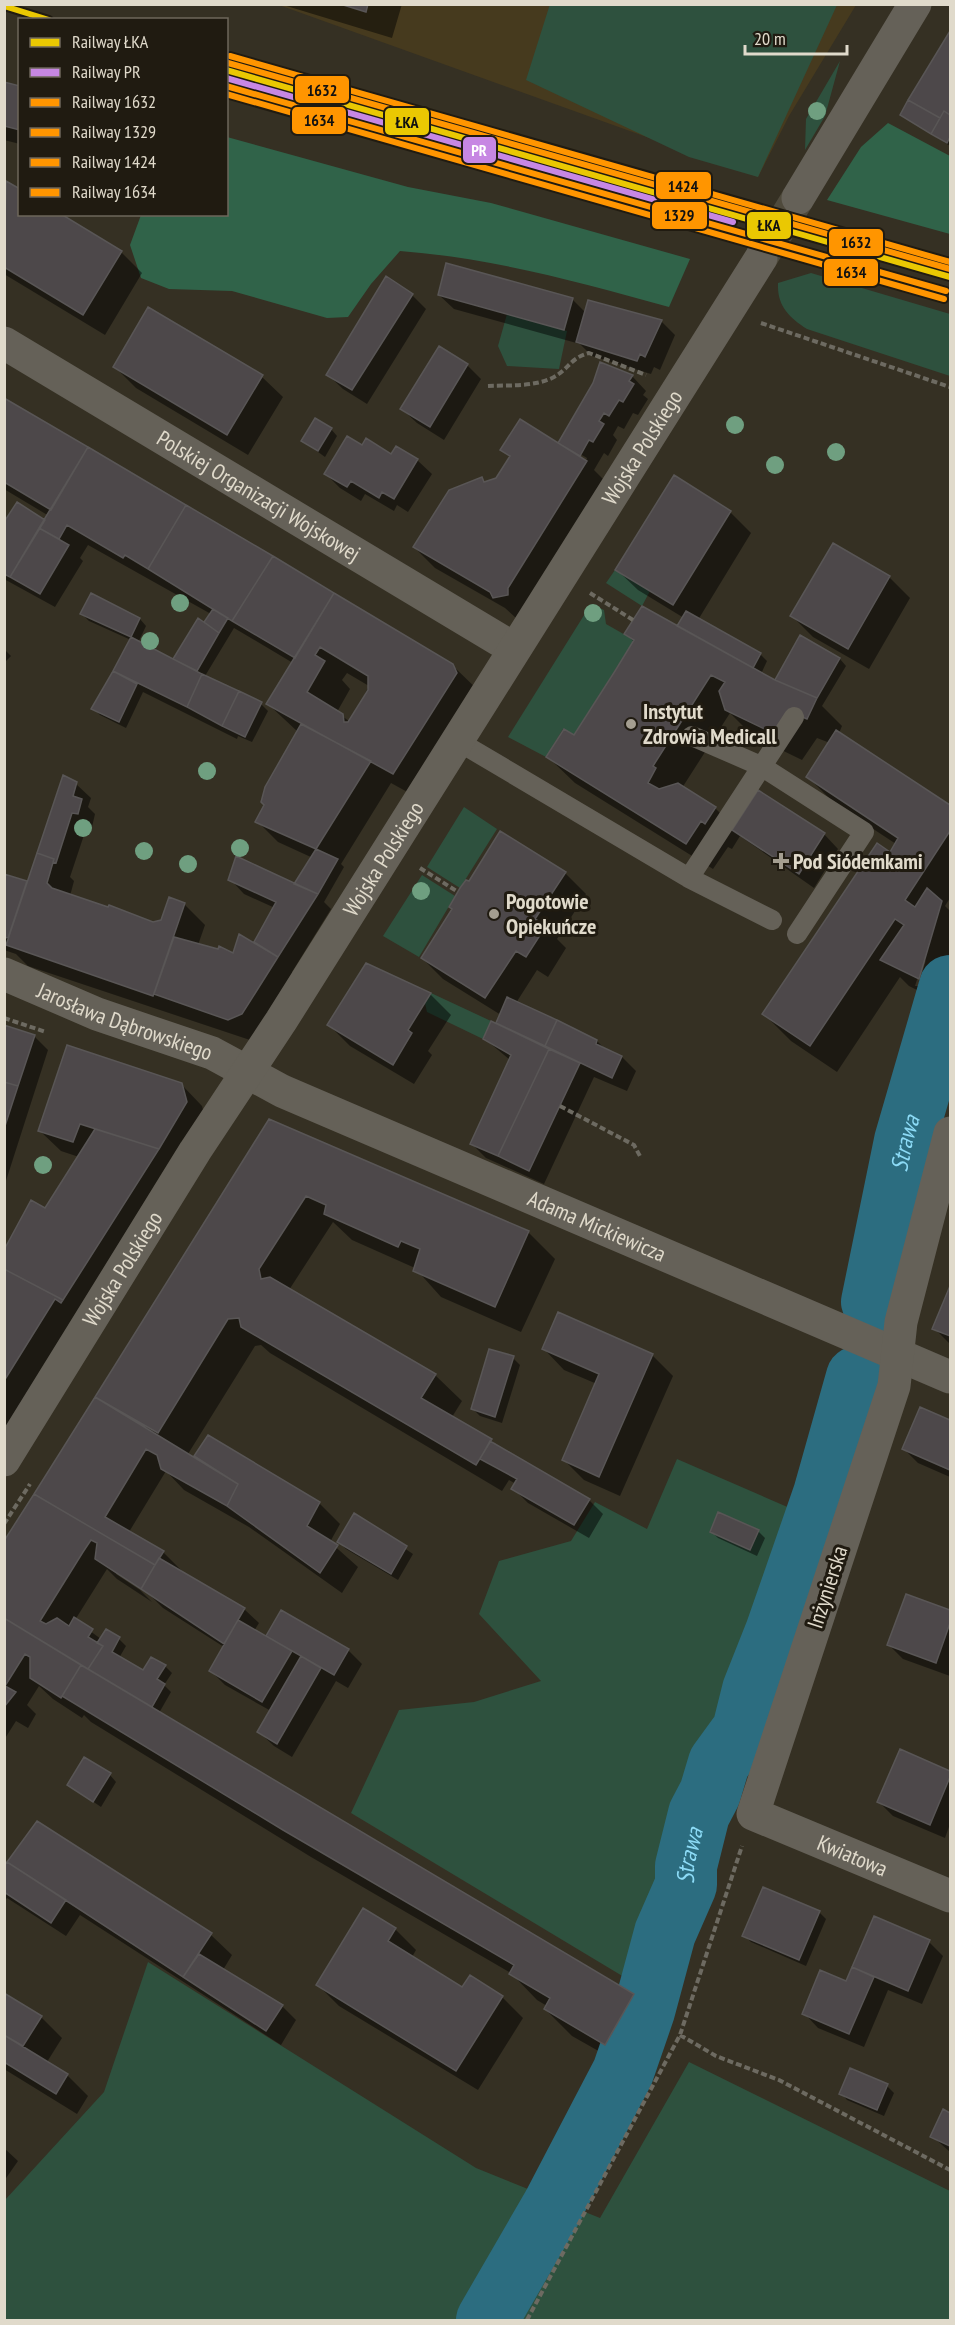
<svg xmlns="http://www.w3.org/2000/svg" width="955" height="2325" font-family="'PT Sans Narrow',sans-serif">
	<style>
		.built { fill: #463a1e }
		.green { fill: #2e513e }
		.forest { fill: #306349 }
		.shadow { fill: #0007; fill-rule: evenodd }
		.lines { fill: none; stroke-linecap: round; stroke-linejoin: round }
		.river { stroke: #2c6d80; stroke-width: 62 }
		.building { fill: #4d484a; stroke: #595656; stroke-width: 1.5; fill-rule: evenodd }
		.tertiary-tunnel { stroke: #4f4a3c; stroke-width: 33; stroke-dasharray: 33 16; stroke-linecap: butt }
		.path { stroke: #6d6a61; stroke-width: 4; stroke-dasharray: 6 3; stroke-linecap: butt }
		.service { stroke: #656158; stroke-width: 20 }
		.minor { stroke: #656158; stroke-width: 33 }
		.tertiary { stroke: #656158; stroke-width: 33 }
		.rail-1-casing { stroke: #201b11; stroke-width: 10 }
		.rail-2-casing { stroke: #201b11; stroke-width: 10 }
		.rail-3-casing { stroke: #201b11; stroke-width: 10 }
		.rail-4-casing { stroke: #201b11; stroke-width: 10 }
		.rail-5-casing { stroke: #201b11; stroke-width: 10 }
		.rail-6-casing { stroke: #201b11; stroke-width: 10 }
		.rail-1 { stroke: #eac802; stroke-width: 6 }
		.rail-2 { stroke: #c787e3; stroke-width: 6 }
		.rail-3 { stroke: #ff9500; stroke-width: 6 }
		.rail-4 { stroke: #ff9500; stroke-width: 6 }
		.rail-5 { stroke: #ff9500; stroke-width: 6 }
		.rail-6 { stroke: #ff9500; stroke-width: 6 }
		.tree { fill: #6f9f80 }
		.poi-dot { fill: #a49e90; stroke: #201b11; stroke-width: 2 }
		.labels { text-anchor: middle; stroke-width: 6; stroke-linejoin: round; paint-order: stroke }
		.street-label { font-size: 22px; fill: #e0dacb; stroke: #201b11 }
		.poi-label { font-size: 22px; font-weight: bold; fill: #e0dacb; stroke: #201b11; text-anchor: start }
		.water-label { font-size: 24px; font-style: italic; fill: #8cdbf6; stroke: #201b11 }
		.line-badge { stroke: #201b11; stroke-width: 2 }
		.badge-label { font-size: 16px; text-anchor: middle; font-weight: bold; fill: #fff }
		.pale-badge-label { font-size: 16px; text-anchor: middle; font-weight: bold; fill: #111 }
	</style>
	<rect width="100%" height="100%" fill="#353023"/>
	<path class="built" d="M279,5H856L789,116L758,177Z"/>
	<path class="green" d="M550,4H837V5L758,177L689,157L526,80Z
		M840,61L825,116L805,150L806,119Z
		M811,273L950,314V376L807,329C789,317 777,306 778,283Z
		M507,314L567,331L559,369L507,366L498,346Z
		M615,570L650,591L642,606L606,583Z
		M591,604L604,610L606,624L634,640L574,735L563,729L546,757L508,737Z
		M464,807L497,829L460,888L427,867Z
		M422,875L455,896L419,957L383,936Z
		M431,993L491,1021L483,1039L427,1012L425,1003Z
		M677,1459L792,1509L760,1595L629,1980L351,1813L399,1710L474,1702L541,1681L479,1614L499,1561L571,1541L595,1502L647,1529Z
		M148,1962L476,2168L600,2218L689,2062L950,2191V2320H5V2200L104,2092Z"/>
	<path class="forest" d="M888,123L950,156V234L827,200L861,147Z
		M227,137L408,187L491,203L690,259L669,307C580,282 492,258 400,251L371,284L348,317L327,318L232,291L169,289L141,278L130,245L141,215L226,214Z"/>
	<path class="shadow" d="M280,4H402L392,38Z
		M950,34V146L902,115Z
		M4,83L20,88V144L4,140Z
		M6,183L20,214L121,252L142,273L105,335L4,274Z
		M412,295L426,309L367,404L343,389L328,375Z
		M439,295L572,299L586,313L661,321L675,335L660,370L654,367L651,374L592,356L580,344L454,309Z
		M601,364L632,376L646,391L643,395L648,399L638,415L633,413L624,429L618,426L613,435L617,440L608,456L604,453L594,470L607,483L516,618L505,608L435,568L414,547L482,479L486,483L497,479L511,458L502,450L559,445L595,384ZM575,451L587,458L586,461L575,455Z
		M467,365L481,379L444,440L417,423L402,409Z
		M115,367L262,377L283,397L248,455L136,388Z
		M4,399L452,665L480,692L420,799L391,783L341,864L344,867L324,902L331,909L292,972L298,979L250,1040L28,966L16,954L4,950V875L28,883L76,784L91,798L88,807L95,814L92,827L87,826L70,877L74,881L70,896L153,923L162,921L184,904L205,925L198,945L233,955L254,944L275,908L244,894L230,879L295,885L313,858L278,842L257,821L298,732L268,704L293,663L234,628L205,676L261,704L268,711L252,742L238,736L237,739L143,692L126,728L100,715L93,708L131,640L89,621L82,614L92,595L140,619L146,626L138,643L174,660L211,614L88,545L80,558L83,561L55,607L4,579V524L45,522L49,516L4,489ZM347,673L369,686L350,722L337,712L350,689L342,680Z
		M331,429L337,436L325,457L303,441Z
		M363,447L392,456L397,448L417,460L432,474L408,512L397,505L394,511L365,494L361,501L340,488L326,474Z
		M730,512L751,533L698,620L760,654L767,661L761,674L775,682L801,637L840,659L846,666L822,706L842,726L839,733L950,807V898L945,906L950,911V987L945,1004L909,986L900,977L837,1072L791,1041L764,1014L896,844L834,803L807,776L830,743L817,738L802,760L753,736L730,713L682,788L715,808L735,828L759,792L824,834L838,849L814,888L740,836L732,849L728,847L713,869L575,783L548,757L575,737L634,642L626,634L678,628L684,618L638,590L617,570ZM926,960L918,986H915L922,964Z
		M889,577L910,598L869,669L813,637L792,616Z
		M4,649L11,656L4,663Z
		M501,834L565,873L586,894L557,939L566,948L548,977L537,970L516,1003L597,1041L606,1050L622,1057L636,1071L627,1091L594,1077L544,1184L486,1158L472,1144L510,1060L485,1039L497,1025L501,1015L443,979L422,958Z
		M367,965L430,994L451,1015L428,1051L432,1055L414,1084L350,1046L329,1025Z
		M4,1026L34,1036L48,1050L4,1187Z
		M181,1084L202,1106L207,1124L4,1449V1244L7,1245L46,1210L79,1157L61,1151L40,1131Z
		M270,1121L528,1232L555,1259L521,1332L441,1297L415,1268L352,1240L333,1222L289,1290L435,1375L462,1401L452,1417L491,1440L499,1448L589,1500L603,1514L589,1538L528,1503L513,1488L516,1484L509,1480L502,1491L270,1353L261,1345L255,1346L188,1454L194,1458L209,1437L319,1503L340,1524L330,1542L358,1567L342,1593L249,1527L184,1490L166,1471L129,1532L163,1552L184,1573L244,1609L259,1623L254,1631L267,1638L282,1612L348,1650L362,1664L348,1688L336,1681L292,1757L274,1746L259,1732L271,1711L225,1685L211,1671L224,1647L163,1608L148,1593L116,1571V1574L140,1590L152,1602L117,1579L107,1569L75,1620L101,1639H119L126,1646L119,1658L144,1673L165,1666L172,1673L164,1685L171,1692L159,1713L633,1995L660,2022L632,2070L572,2036L545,2009L547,2006L537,2000L511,1973L311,1857L91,1722L84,1715L82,1718L53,1699L39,1686L27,1705L36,1714L28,1728L16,1721L4,1740V1545Z
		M950,1290V1344L934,1328Z
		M544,1349L652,1355L673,1376L620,1496L584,1480L563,1459L597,1384L564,1370Z
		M513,1358L520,1365L502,1423L480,1416L473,1409Z
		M921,1409L950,1422V1477L918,1463L904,1449Z
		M355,1515L413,1554L398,1580L346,1549L339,1542Z
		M711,1531H758L765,1538L757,1556L718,1538Z
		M907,1596L950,1612V1676L903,1659L889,1645Z
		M900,1751L950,1772V1824L945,1838L893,1816L879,1802Z
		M110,1775L116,1782L101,1807L69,1785Z
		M38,1823L211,1935L232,1955L223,1970L282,2006L296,2020L281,2045L80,1915L66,1936L7,1898L4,1902V1862L13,1868Z
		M819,1912L826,1919L806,1966L751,1942L744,1935Z
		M875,1918L929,1942L943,1956L922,2004L888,1990L864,2047L818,2028L804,2013L847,1983Z
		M395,1929L416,1950L412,1957L463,1989L502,1997L523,2018L478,2090L339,2006L318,1985Z
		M4,1994L41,2017L62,2038L47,2062L67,2075L88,2096L77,2114L4,2069Z
		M887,2086L894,2093L884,2116L847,2100L841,2093Z
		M943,2111L950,2115V2152L932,2136Z
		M4,2148L18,2161L4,2181Z"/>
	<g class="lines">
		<g class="river">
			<path id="s1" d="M872,1302L905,1141L950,986"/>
			<path id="s2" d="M487,2320L553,2206L623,2072L644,2011L665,1933L686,1885V1866L699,1814L710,1793L719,1763L743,1730L753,1690L776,1632L824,1494L857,1377"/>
		</g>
	</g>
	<path class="building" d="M340,4H368L366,12Z
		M950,31V115L944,111L940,118L908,100Z
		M4,82L20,86V130L4,126Z
		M908,100L940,118L931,134L900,115Z
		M944,111L950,115V137L947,143L931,134Z
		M6,181L20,189V214H61L122,251L83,315L4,267Z
		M446,263L573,298L564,330L438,295Z
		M386,276L413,294L352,390L326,375Z
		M588,300L662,320L645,357L640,354L637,361L576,342Z
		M148,307L263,375L227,435L113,367Z
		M439,346L468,364L430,427L400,409Z
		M600,362L633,375L629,381L634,384L623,402L619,400L609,416L604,413L599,421L604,424L593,442L589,440L580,456L558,443L593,383Z
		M4,398L88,447L51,510L4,482Z
		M315,418L332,428L318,451L301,441Z
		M520,419L587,461L508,588V595L493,598L490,592L413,547L449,490L482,477L484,482L496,478L510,456L500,450Z
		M347,436L362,445L366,438L391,454L396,446L418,459L394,499L382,492L379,498L351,481L347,487L324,474Z
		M88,447L186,505L148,569L125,555L123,558L67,525L59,539L39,528Z
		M674,475L731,511L673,605L615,570Z
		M17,502L45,520L10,577L4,574V522Z
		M186,505L273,556L232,621L148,569Z
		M39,528L69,545L40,594L10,577Z
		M833,543L890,576L848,649L790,616Z
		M273,556L334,593L295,658L232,621Z
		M91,593L140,618L131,637L80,614Z
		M334,593L453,664L457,673L393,774L266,704ZM320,647L368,676V690L348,722H344L343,714L307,692L325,661L315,655Z
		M642,606L775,680L817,698L807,719L790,712L775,734L725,710L719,691L725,682L711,675L653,766L656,768L648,783L659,789L678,783L716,807L705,824L701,821L686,844L546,757L564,729L574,735L615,671L634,640L624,634Z
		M213,609L228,618L219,633L204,622Z
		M686,611L761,653L753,668L677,626Z
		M198,618L219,633L197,671L173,659Z
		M800,635L840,658L817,698L775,680Z
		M131,637L202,674L187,707L113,671Z
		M113,671L137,684L119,722L91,709Z
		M202,674L239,691L222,726L187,707Z
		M239,691L262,702L245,737L222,726Z
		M301,724L371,761L316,849L255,822L264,805L261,802L265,787Z
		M836,730L950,805V831L905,900L915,907L927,888L942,901L919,979L880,960L904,925L895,919L810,1046L762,1014L877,843L890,852L898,838L806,777Z
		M63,775L77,782L73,796L82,799L78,814L72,813L56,863L53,862L54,859L37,853Z
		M758,790L825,833L799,874L732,830Z
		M500,831L566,872L535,919L546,926L526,957L516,951L485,998L421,958L452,909L449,907L460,888L466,880L469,881Z
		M316,849L338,859L318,894L294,884Z
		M37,853L54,859L47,883L52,888L108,907L109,905L153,922L161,920L169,897L185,903L153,996L6,945Z
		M236,856L318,894L278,957L254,942L276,902L228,880Z
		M4,874L27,881L8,938L4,937Z
		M239,934L278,957L242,1014L228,1020L154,994L174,937L218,949L219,946L233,953Z
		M366,963L431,993L408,1030L412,1033L393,1065L327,1025Z
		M507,997L557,1020L545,1046L496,1023Z
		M557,1020L597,1040L596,1044L622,1056L612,1078L545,1046Z
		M491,1021L549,1049L498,1156L470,1144L511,1055L483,1039Z
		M4,1025L35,1035L18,1086L4,1082Z
		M67,1045L182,1083L187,1102L159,1149L80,1124L73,1142L38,1131Z
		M549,1049L580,1063L529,1171L498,1156Z
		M4,1082L18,1086L4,1129Z
		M269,1119L529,1231L495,1307L413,1271L420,1249L401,1241L398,1247L324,1214L326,1205L306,1196L259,1269L261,1279L270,1277L436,1374L421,1398L492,1439L476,1465L241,1327L239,1318L228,1319L158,1433L95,1397Z
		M95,1129L159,1149L63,1300L4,1269V1250L31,1200L45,1208Z
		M4,1269L63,1300L61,1303L55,1299L4,1381Z
		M950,1286V1336L932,1329Z
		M558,1312L653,1354L599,1477L562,1460L599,1374L542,1349Z
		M489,1349L514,1356L495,1417L471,1409Z
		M95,1397L238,1484L227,1506L161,1469L157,1455L146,1449L105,1517L164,1551L155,1565L34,1494Z
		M920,1407L950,1420V1470L902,1449Z
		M208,1435L320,1502L307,1526L338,1545L320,1573L227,1506L238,1484L194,1456Z
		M490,1441L590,1499L574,1525L511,1489L517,1479L480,1459Z
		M34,1494L155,1565L141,1589L95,1559L97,1543L91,1540L83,1552L40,1621L46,1624L57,1618L69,1626L74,1617L93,1629L88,1637L103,1646L88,1669L4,1618V1541Z
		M718,1512L759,1530L750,1550L710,1532Z
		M354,1513L407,1546L391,1574L337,1542Z
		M159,1558L245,1608L224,1644L141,1589Z
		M906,1594L950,1610V1623L936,1663L887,1645Z
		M281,1610L349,1649L334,1675L266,1636Z
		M4,1618L81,1665L61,1698L30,1678V1657L25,1654L5,1686L16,1692L4,1707Z
		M238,1620L292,1651L262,1702L209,1671Z
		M106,1629L120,1637L112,1652L143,1670L151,1657L166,1665L157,1679L165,1684L152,1707L88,1669L103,1646L97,1643Z
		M301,1656L321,1668L277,1744L257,1732Z
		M81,1665L634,1994L605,2045L544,2009L550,1998L509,1974L514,1965L283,1830L62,1696Z
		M900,1749L950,1771V1777L930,1825L877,1802Z
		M84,1757L111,1773L93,1802L67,1785Z
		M37,1821L212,1933L183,1977L7,1862Z
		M7,1862L66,1900L51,1923L4,1892V1866Z
		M763,1887L820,1911L799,1960L742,1936Z
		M363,1908L396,1928L388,1941L462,1987L470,1975L503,1996L456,2071L316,1985Z
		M874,1916L930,1940L908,1991L852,1967Z
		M199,1954L283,2005L266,2031L183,1977Z
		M852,1967L874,1977L849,2034L802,2014L820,1970L846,1981Z
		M4,1993L42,2016L23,2046L4,2035Z
		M4,2035L68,2074L56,2094L4,2062Z
		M850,2068L888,2084L877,2110L839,2094Z
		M943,2109L950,2113V2146L930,2137Z"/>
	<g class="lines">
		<path class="tertiary-tunnel" d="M761,258L798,198"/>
		<path class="path" d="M761,323L950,387
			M488,386C509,385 535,387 554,377C569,369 570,358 589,353L646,375
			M590,593L633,620
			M420,868L458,892
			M4,1018L46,1032
			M560,1106L634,1145L641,1158
			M4,1524L30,1484
			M680,2035L716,2056L779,2080L950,2170
			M527,2320L680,2035L742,1846"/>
		<path class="service" d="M692,736L761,766L864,832L797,934
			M456,740L689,878L772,920
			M689,878L794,717"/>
		<g class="minor">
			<path id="s3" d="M4,343L513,648"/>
			<path id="s4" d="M4,974L97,1014L212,1053L282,1091L950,1377"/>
			<path id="s5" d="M950,1133L901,1322L894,1386L753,1814L950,1896"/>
		</g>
		<g class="tertiary">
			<path d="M798,198L915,4"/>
			<path id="s6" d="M4,1460L195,1151L281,1021L761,258"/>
		</g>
		<g class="rail-1-casing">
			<path id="rail-1" d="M4,6L49,20
				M226,70L950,277"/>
		</g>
		<g class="rail-2-casing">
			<path id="rail-2" d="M226,78L733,222"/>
		</g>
		<g class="rail-3-casing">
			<path id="rail-3" d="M228,63L950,269"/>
		</g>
		<g class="rail-4-casing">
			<path id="rail-4" d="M226,86L946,291"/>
		</g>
		<g class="rail-5-casing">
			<path id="rail-5" d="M230,56L950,262"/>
		</g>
		<g class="rail-6-casing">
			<path id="rail-6" d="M226,94L944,299"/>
		</g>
		<use href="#rail-1" class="rail-1"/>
		<use href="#rail-2" class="rail-2"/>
		<use href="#rail-3" class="rail-3"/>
		<use href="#rail-4" class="rail-4"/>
		<use href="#rail-5" class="rail-5"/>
		<use href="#rail-6" class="rail-6"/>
	</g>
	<g class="tree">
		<circle cx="817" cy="111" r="9"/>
		<circle cx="735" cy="425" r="9"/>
		<circle cx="836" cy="452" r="9"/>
		<circle cx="775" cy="465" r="9"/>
		<circle cx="180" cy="603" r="9"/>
		<circle cx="593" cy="613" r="9"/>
		<circle cx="150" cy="641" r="9"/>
		<circle cx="207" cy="771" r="9"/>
		<circle cx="83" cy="828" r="9"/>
		<circle cx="240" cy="848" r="9"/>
		<circle cx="144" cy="851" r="9"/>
		<circle cx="188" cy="864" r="9"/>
		<circle cx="421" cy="891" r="9"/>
		<circle cx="43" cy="1165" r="9"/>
	</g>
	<g class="poi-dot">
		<circle cx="631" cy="724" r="6"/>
		<path d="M778 852h6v6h6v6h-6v6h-6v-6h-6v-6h6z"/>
		<circle cx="494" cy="914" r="6"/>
	</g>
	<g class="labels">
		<g class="street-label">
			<text dy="8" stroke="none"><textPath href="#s6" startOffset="1197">Wojska Polskiego</textPath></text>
			<text dy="8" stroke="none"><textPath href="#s3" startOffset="297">Polskiej Organizacji Wojskowej</textPath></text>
			<text dy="8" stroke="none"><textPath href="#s6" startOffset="711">Wojska Polskiego</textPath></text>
			<text dy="8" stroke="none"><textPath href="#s4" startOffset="130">Jarosława Dąbrowskiego</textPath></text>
			<text dy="8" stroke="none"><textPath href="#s4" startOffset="645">Adama Mickiewicza</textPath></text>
			<text dy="8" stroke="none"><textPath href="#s6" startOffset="225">Wojska Polskiego</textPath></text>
			<text transform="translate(827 1587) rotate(-72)" y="8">Inżynierska</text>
			<text dy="8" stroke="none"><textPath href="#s5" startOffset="818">Kwiatowa</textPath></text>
		</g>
		<g class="poi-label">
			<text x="643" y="719">Instytut<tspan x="643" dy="25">Zdrowia Medicall</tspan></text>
			<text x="793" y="869">Pod Siódemkami</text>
			<text x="506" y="909">Pogotowie<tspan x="506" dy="25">Opiekuńcze</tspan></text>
		</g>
		<g class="water-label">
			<text dy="8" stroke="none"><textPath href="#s1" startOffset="162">Strawa</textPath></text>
			<text dy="8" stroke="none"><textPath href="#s2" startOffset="510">Strawa</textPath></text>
		</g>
	</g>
	<g class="line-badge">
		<rect x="294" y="75" width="56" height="29" rx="6" fill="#ff9500"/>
		<rect x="291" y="106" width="56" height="29" rx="6" fill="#ff9500"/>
		<rect x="384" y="107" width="46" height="29" rx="6" fill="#eac802"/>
		<rect x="462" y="136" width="35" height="28" rx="6" fill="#c787e3"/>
		<rect x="655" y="171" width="57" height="29" rx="6" fill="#ff9500"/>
		<rect x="651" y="201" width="57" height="29" rx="6" fill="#ff9500"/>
		<rect x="746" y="211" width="46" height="29" rx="6" fill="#eac802"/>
		<rect x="828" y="228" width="56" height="29" rx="6" fill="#ff9500"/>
		<rect x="823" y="258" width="56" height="29" rx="6" fill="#ff9500"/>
	</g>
	<g class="badge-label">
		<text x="479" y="156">PR</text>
	</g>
	<g class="pale-badge-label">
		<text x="322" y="96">1632</text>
		<text x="319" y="126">1634</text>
		<text x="407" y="128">ŁKA</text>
		<text x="683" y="192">1424</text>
		<text x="679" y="221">1329</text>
		<text x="769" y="231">ŁKA</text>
		<text x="856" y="248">1632</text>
		<text x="851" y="278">1634</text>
	</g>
	<rect width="955" height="2325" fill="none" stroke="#e0dacb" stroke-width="12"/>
	<rect x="18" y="18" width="210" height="198" fill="#201b11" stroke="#6d675b" stroke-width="1.5"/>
	<rect x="30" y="38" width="30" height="9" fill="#eac802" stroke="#6d675b" stroke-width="1.5"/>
	<text x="72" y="48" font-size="18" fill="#e0dacb">Railway ŁKA</text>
	<rect x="30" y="68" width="30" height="9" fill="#c787e3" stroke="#6d675b" stroke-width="1.5"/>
	<text x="72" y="78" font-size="18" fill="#e0dacb">Railway PR</text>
	<rect x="30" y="98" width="30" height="9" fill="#ff9500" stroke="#6d675b" stroke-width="1.5"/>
	<text x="72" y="108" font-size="18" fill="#e0dacb">Railway 1632</text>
	<rect x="30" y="128" width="30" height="9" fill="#ff9500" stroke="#6d675b" stroke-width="1.5"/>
	<text x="72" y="138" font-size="18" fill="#e0dacb">Railway 1329</text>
	<rect x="30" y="158" width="30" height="9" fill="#ff9500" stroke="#6d675b" stroke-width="1.5"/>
	<text x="72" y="168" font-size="18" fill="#e0dacb">Railway 1424</text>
	<rect x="30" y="188" width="30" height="9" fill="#ff9500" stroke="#6d675b" stroke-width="1.5"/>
	<text x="72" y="198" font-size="18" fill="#e0dacb">Railway 1634</text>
	<path d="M745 45v9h102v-9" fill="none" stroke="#e0dacb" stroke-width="3"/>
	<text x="754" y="45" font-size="18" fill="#e0dacb" stroke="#201b11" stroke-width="4.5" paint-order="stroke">20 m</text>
</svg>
